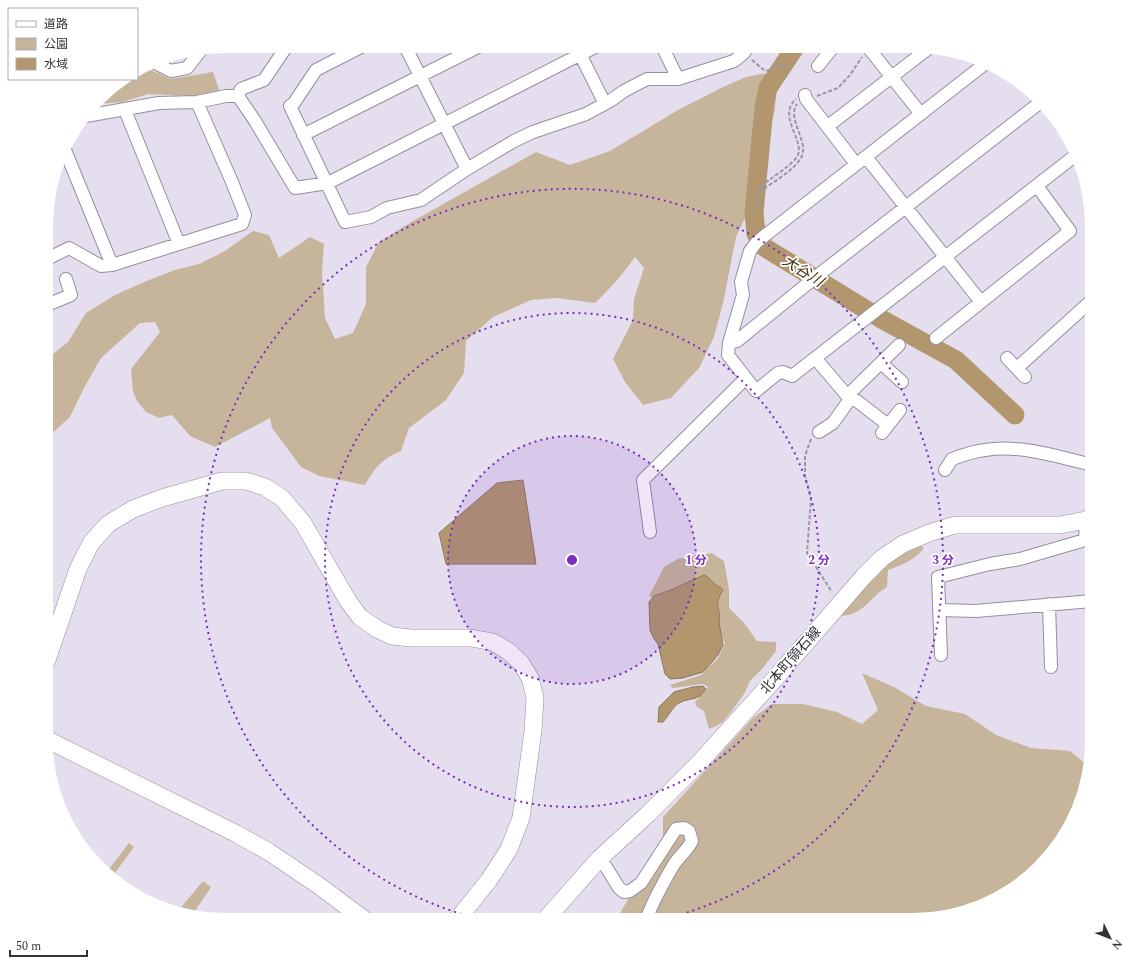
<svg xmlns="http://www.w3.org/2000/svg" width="1138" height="966" font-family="Spectral,'Noto Sans JP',serif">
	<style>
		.green { fill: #c6b59b }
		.water { fill: #b2976e; stroke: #8c785e }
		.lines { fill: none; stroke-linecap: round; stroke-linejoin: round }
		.river { stroke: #b2976e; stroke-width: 19 }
		.street-casing { stroke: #958e9e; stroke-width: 14 }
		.secondary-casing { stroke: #958e9e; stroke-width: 18 }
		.path { stroke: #9b96a2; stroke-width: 2; stroke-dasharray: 4 2; stroke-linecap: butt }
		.street { stroke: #fff; stroke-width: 12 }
		.secondary { stroke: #fff; stroke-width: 17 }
		.ring { fill: none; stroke: #7b2cbf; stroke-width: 2; stroke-dasharray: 2 4 }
		.labels { text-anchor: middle; stroke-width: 3.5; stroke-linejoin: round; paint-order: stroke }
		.street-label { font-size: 14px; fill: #343138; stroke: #fff }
		.water-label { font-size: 15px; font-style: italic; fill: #473311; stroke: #fff }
		.centre { fill: #7b2cbf; stroke: #fff; stroke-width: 2 }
		.ring-label { font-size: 12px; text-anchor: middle; font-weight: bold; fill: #7b2cbf; stroke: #fff; stroke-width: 3.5; stroke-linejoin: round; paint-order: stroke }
	</style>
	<rect width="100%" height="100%" fill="#e5deef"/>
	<path class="green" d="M146,68L171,79L213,72L220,92L192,96L148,94L123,102L96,104L107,90L127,79H137V73Z
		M777,71L775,110L759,172L752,203L736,237L723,303L714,337L699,368L671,398L643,405L625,382L613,359L633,320L634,299L644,268L635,257C623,274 610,289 595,303L557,298L531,300L493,317L466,341L464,373L446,400L409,428L401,451C380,460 376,467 365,485L319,476L301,467L272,428L270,418L215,447L190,436L172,415L159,418L146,412L137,401L133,391L131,369L160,332L155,322L140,323L101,358L84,388L70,417L47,438V359L68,342L86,313L115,295L144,282L175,270L199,264L225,251L253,231L269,235L279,258L310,237L324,244L322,272L325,318L335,339L353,333L366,304V267L379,242L413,221L536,152L570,165L610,151L678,110L721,88L746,77Z
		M918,544L924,548C915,560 902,565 888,570L887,587C874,594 867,608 854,613C850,615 845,615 841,616V611L884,566Z
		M712,553L724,561L729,589V608L744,623L757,641L776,642V651L761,670L750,681L744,694L731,712L723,722L714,727L709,729L704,711L697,707L695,702L708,687L703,684L673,688L670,685L701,675L718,658L725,643L717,629L649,596L664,567L678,559Z
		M862,673L894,687L926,706L965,714L996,735L1031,748L1070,751L1087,765L1078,810L1039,868L982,906L924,920H590L620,913L663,842V817L753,718L772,704H803L837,712L862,724L878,710Z
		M129,843L134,847L112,877L106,873Z
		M203,881L211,887L193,914L178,911Z"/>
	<path class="water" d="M523,480L536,564H446L439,533L497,483Z
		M704,575C709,577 711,581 715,584C718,587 720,586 723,590C712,607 722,608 719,622L723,645L718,655L706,669L703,672L683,678L670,679L665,674L658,644L653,637L650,630L649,602L654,596L671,590Z
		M703,686L706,689C704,691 702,694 700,696C694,700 685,699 679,703C673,706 668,717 663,722H658L659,707L674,692L693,687Z"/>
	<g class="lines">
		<path class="river" d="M796,46L768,88L764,107L754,213L756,234L764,247L883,320L956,360L1015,415"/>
		<g class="street-casing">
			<path id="street" d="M363,46L316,70L294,103L290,106L345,222L371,217L387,208L421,200L467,169L514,141L533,132L586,114L610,101L624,91L647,79H678L734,61L744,53L748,46
				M405,46L467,169
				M576,46L605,104
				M662,46L678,79
				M867,46L921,114
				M155,63L171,71L187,68L201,50
				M986,63L763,237L756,243L750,251L741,282L743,295L729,343L728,355L756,391L778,373L783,372L792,376L1076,155
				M818,66L834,46
				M805,95L806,99L856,164
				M238,96L255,121L295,188L328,183L597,46
				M238,96L241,89L264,80L287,46
				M125,110L179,244
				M86,116L159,103L197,102L226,96H238
				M828,126L929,48
				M303,135L480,46
				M65,150L112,265
				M866,157L981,302
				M47,259L69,248L101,266L112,265L242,224L245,215L232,182L197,102
				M47,305L71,295L66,279
				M936,338L1070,231L1037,186
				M729,343L737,341L817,276L1042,101
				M815,358L850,399L833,423L819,432
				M1007,358L1025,377
				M881,363L902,382
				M1017,368L1092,300
				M888,425L857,401L850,399L852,391L899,345
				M882,433L900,410
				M945,470L952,459C963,455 974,451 985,450C1018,444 1060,457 1092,465
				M650,532L643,480L746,378
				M1049,604L1051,667
				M939,610L976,611L1092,601
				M941,655L938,577L990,564L1020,559L1085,540L1086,520
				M599,859L606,867L619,888L624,892L630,891L641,883L676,829L684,828L689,831L692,841C687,851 678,857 673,866C663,883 653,901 646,920"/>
		</g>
		<g class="secondary-casing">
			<path id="secondary" d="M47,660L78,569L91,543L108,524L133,509L162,498L222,481H246L265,487L282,498L303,523L348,601L360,617L377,629L392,636L411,638H471L493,642L508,651L521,663L530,678L535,698L533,731L521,818L509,849L489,880L457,920
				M46,739L237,834L269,852L318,885L365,920
				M545,920L599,859L648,814L699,763L772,682L864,576L882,558L903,544L929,533L955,525H1060L1086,520L1092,516"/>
		</g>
		<path class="path" d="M752,60L765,71C776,70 773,60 786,67
			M817,96L838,88L850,75L862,57
			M759,192L760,187C768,180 794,164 798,155C804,139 777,116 796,99
			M758,210L759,192C772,183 793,171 801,158C810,142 786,118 797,104
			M811,439L805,456V476L811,499L807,553L832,592"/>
		<use href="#street" class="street"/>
		<use href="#secondary" class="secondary"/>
	</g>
	<circle cx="572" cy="560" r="124" fill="#7b2cbf" fill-opacity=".12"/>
	<g class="ring">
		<circle cx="572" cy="560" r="124"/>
		<circle cx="572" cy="560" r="247"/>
		<path d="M479 919A371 371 0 1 1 665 919"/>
	</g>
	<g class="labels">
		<g class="street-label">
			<text transform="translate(790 660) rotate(-49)" y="5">北本町領石線</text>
		</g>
		<g class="water-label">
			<text transform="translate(803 271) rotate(32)" y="5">大谷川</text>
		</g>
	</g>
	<path d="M0 0H1138V966H0ZM225 53H913A172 172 0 0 1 1085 225V741A172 172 0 0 1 913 913H225A172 172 0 0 1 53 741V225A172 172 0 0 1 225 53Z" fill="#fff" fill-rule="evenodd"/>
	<circle cx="572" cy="560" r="6" class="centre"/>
	<g class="ring-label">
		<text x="696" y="564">1 分</text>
		<text x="819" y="564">2 分</text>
		<text x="943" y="564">3 分</text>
	</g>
	<rect x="8" y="8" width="130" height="72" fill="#ffffff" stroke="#aeadaf"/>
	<rect x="16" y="21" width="20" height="6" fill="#ffffff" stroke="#aeadaf"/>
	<text x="44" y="28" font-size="12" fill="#343138">道路</text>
	<rect x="16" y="38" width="20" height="12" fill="#c6b59b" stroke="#aeadaf"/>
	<text x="44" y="48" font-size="12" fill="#343138">公園</text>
	<rect x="16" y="58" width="20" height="12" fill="#b2976e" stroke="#aeadaf"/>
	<text x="44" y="68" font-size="12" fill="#343138">水域</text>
	<g transform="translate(1110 938) rotate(133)" stroke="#ffffff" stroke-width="3" paint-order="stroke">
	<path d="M0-3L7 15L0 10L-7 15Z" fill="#343138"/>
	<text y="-6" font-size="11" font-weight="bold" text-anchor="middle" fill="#343138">N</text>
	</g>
	<path d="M10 950v6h77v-6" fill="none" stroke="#343138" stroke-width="2"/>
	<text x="16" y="950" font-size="12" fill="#343138" stroke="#ffffff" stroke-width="3" paint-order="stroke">50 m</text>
</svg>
